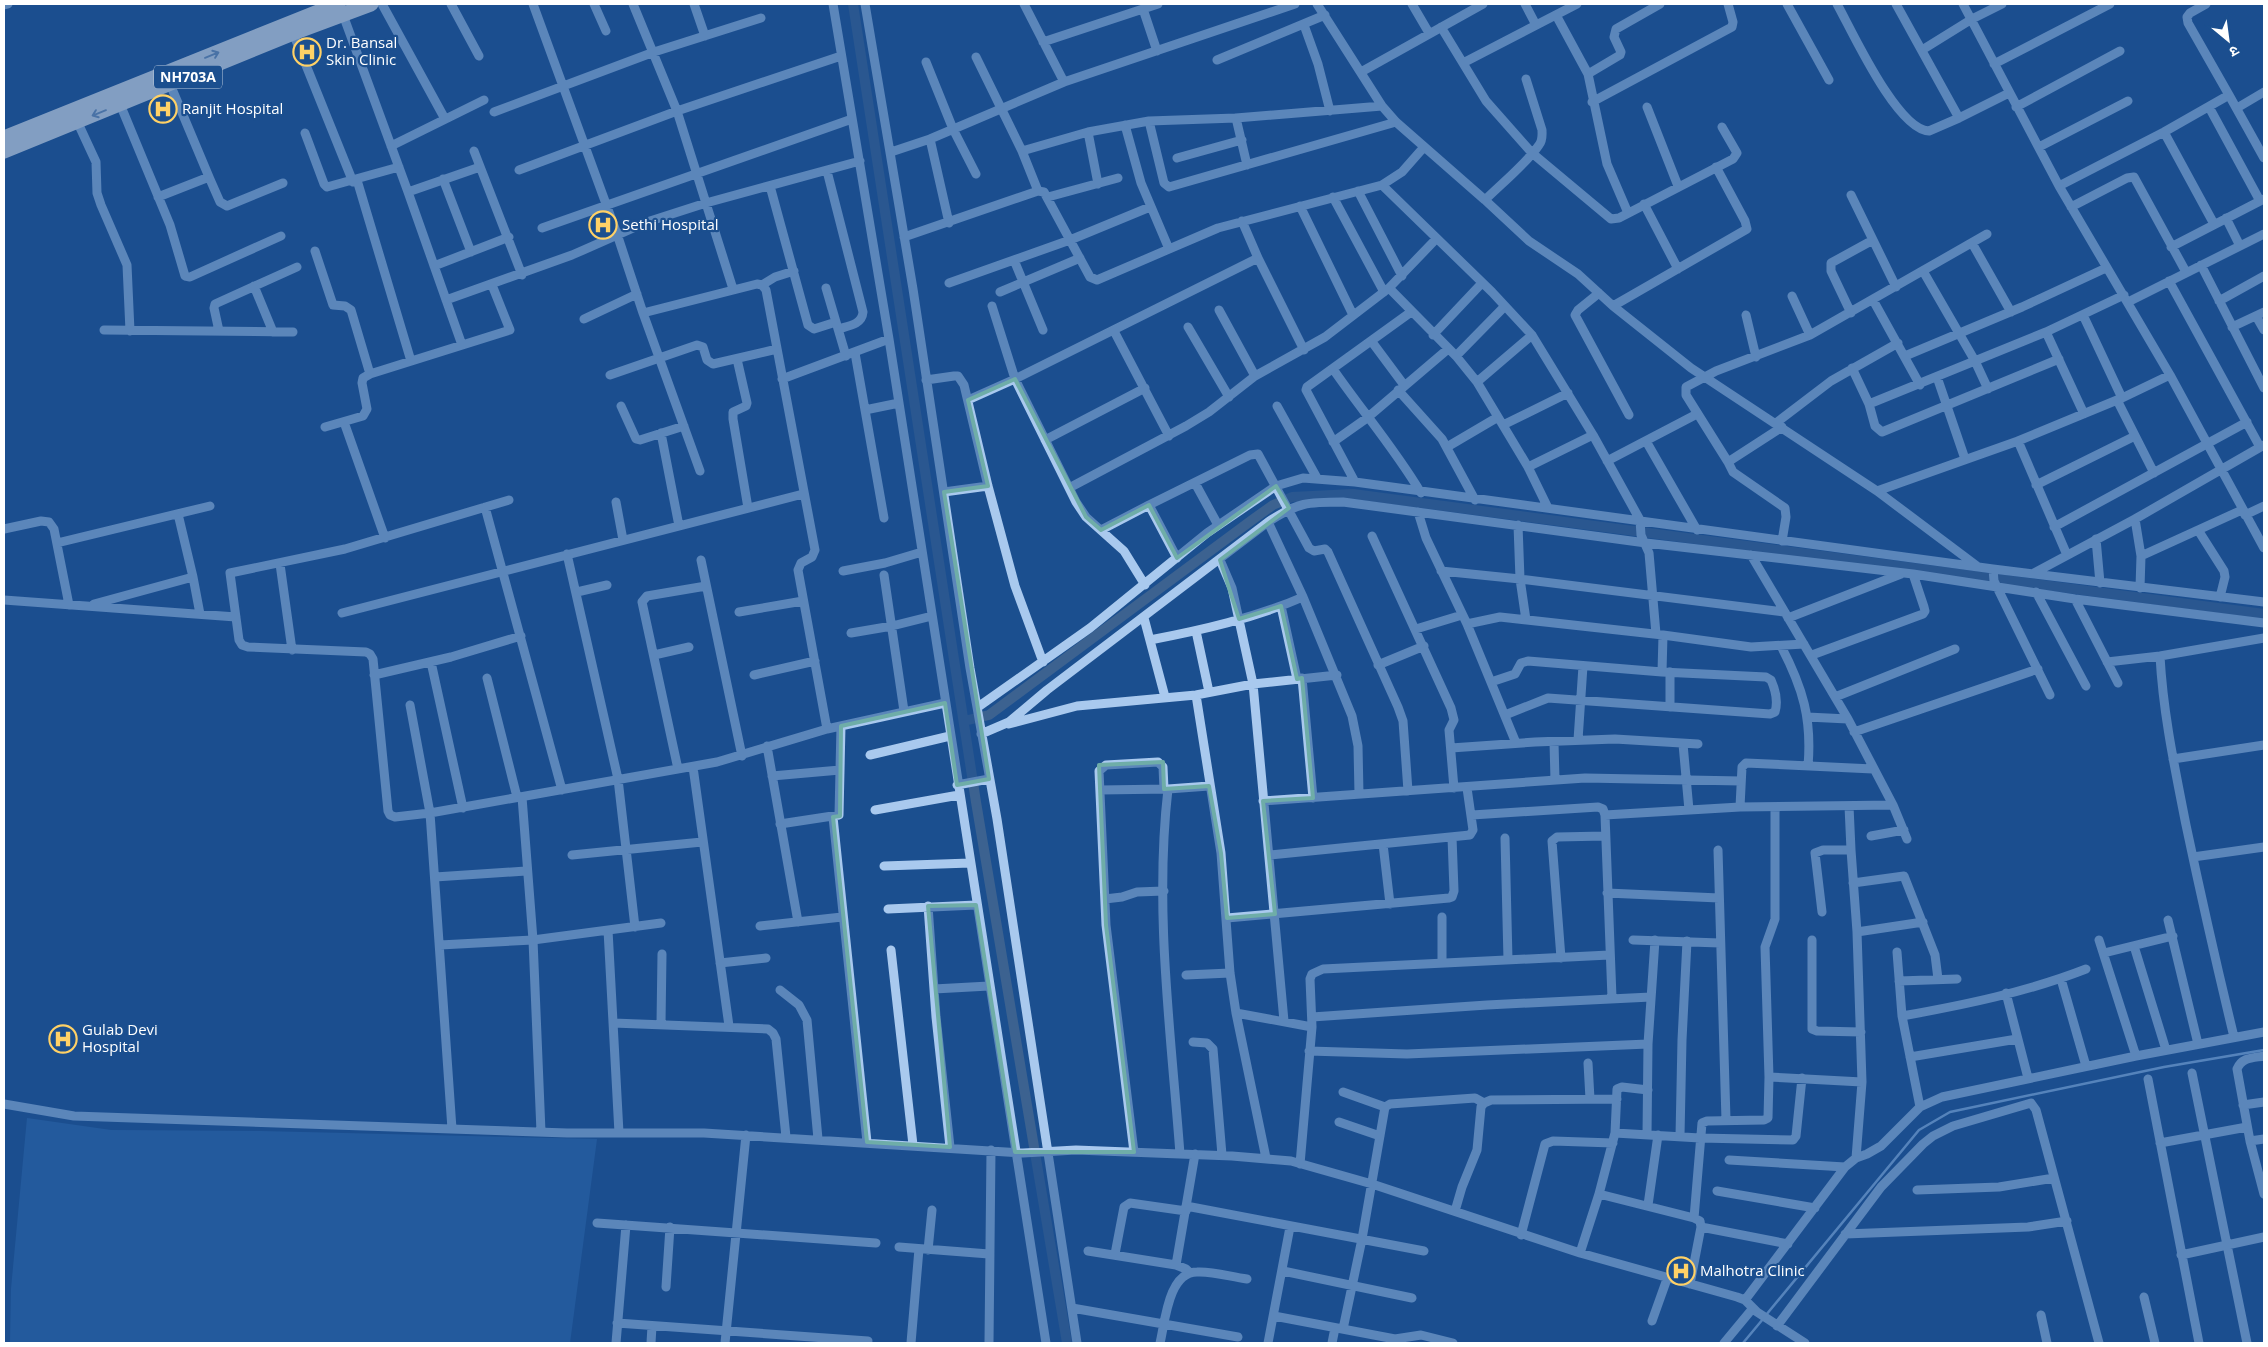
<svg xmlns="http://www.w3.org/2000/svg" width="2268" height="1347" font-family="'Open Sans','Noto Sans Devanagari',sans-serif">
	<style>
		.pitch { fill: #2e69ad }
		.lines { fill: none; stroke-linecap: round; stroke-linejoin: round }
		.stream { stroke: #9cc4f0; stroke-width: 2.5 }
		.canal { stroke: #3c6290; stroke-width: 10 }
		.minor { stroke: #a9c9ee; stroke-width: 9 }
		.highway { stroke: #fff; stroke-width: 15 }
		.oneway { stroke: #829ec1 }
		.marked { fill: none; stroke: #6fada8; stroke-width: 4; stroke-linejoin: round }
		.labels { text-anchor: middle; stroke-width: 4.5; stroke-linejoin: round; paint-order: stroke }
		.shield { fill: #1b4f8f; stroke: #bbcadd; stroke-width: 1 }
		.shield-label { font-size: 14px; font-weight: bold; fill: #fff }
		.poi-label { font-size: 15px; fill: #fff; stroke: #1b4f8f; text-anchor: start }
	</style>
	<rect width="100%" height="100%" fill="#1b4f8f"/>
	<path class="pitch" d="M27,1118L111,1130L260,1131L597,1139L570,1343H10L11,1289Z"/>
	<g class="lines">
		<path class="stream" d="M1766,1315L1919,1130L1950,1112L2164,1067L2264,1050
			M1743,1343L1763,1319"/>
		<path class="canal" d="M853,4L976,802L1067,1343
			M964,721L989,715L1252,520L1273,505L1292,497L1353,494L2264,614"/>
		<path class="minor" d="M382,4L445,119
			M451,4L479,56
			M533,4L617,234L643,313L700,471
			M594,4L606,31
			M633,4L677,111L733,289
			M694,4L705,36
			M833,4L889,339L1046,1343
			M865,4L913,289L970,668L997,819L1077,1343
			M1024,4L1064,82
			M1317,4L1382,106L1396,122L1485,200L1529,241L1578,274L1613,306L1691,368L1877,491L1977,566
			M1412,4L1429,33
			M1525,4L1536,25
			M1787,4L1829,80
			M1837,4C1852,31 1897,130 1929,131L1959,118
			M1896,4L1959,118L2009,93
			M1963,4L2059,186L2170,375L2264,548
			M4,5L8,4
			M1143,9L1157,51
			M342,12L408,192L462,345
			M1556,15L1588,74L1607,164L1628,213
			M1304,25L1318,64L1330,111
			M1441,27L1486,101L1532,153L1611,219L1619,218L1733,159L1737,153L1722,127
			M293,33L353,182
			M1043,42L1158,4
			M1922,50L1972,19L2002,4
			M976,57L1022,151L1038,191
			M1217,60L1325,15
			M926,62L953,129L976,174
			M1463,63L1577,4
			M1994,64L2110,4
			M1361,72L1483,4
			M1588,74L1620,55L1621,52L1614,37L1616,29L1660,4
			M2229,95L2264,158
			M1592,102L1732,27L1733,22L1728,4
			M120,104L170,225L185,276L190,277L281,236
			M1647,107L1678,186
			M2016,107L2120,51
			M2209,107L2260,201
			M2237,108L2264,92
			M494,112L654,52L761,18
			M1236,118L1247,165
			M77,121L96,162L97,193L101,205L127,265L130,331
			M1149,121L1164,183L1169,187L1396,122
			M1125,125L1141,183L1169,249
			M1088,132L1098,184
			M2164,132L2214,224
			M305,133L324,184L327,187L399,167
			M930,139L949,223
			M391,146L484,100
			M2039,147L2128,101
			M474,151L522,275
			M1022,151L1088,132L1149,121L1236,118L1382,106
			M891,152L930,139L1064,82L1295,4
			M1177,158L1242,140
			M519,170L677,111L841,56
			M827,171L863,312C862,325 848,326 838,329
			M209,177L220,202L227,206L283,183
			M443,179L471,252
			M357,180L411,361
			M1382,185L1492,292L1532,335L1593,435L1640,520L1641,535L1649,553L1656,634
			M770,186L808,325L814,329L836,322
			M2059,186L2164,132L2229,95L2188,23L2187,17L2190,13L2206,4
			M1358,191L1402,276
			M408,192L480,167
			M1851,195L1896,287
			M158,197L209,177L170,84
			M1048,197L1118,178
			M1333,197L1384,292
			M1485,200C1501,184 1527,163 1539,145C1543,140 1542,135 1542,130L1526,79
			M1644,204L1678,269
			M1300,206L1353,315
			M2071,207L2127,178L2134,177L2186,272
			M2226,218L2240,246
			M1242,221L1258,258L1304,350
			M542,228L852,119
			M904,237L1038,191L1044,192L1090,277L1097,280L1218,228L1382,185L1402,172L1424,147
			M1972,243L2011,312
			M2171,247L2264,199
			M315,251L333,305L345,306L351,310L370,374
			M1014,260L1043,330
			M2201,265L2264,388
			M434,266L509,237
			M1923,271L1975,361L1988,389
			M2169,281L2260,447
			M949,283L1070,240L1150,207
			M762,285L775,277L794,271
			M254,286L273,332
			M826,288L846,356
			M1389,288L1456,356L1477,382L1528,467L1548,508
			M1000,292L1080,258
			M1599,293L1578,310L1575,315L1629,415
			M1792,296L1810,335
			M446,300L572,255L647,222L706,203L860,161
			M1873,300L1920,385
			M2219,301L2264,276
			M2128,302L2264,234
			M992,306L1015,379L1076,502L1086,517L1124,551L1145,585
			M1613,306L1747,229L1745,221L1716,167
			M1219,310L1255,376
			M643,313L757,284L762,285L766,290L815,550L812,557L801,563L798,570L827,729
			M1851,313L1831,271V263L1873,240
			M1746,315L1756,357
			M2083,315L2122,398
			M2256,316L2264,330
			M584,319L637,294
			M1188,327L1229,397
			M2232,327L2264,312
			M104,330L293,332
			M219,331L214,308L215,304L297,267
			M1114,331L1169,436
			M2046,332L2084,414
			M1433,335L1482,283
			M1372,342L1404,385
			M855,353L884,518
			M1456,356L1505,306
			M1905,356L2022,307L2106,268
			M737,359L747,403L746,406L733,412V419L748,508
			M1852,368L1869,404L1875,426L1882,432L2059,359
			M1333,369C1362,411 1395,449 1421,493
			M610,375L697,345L703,347L707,360L713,364L777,349
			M1937,377L1965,459
			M782,379L889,339
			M926,380L954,376H958L964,385L988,486L1015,586L1043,662
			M1477,382L1532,335
			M1398,390L1442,439L1475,500
			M968,400L1015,379L1258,258
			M2117,400L2154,473
			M1869,404L2046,332L2124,295
			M621,406L636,439L640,440L684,426
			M1277,406L1317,478
			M865,410L899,403
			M344,422L385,538
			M1776,423L1831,381L1898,343
			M1503,425L1568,393
			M325,427L363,416L367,409L362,383L363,378L370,374L510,330L492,285
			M661,433L679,526
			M1045,440L1145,388
			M1646,441L1697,530
			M2018,441L2067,555
			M1333,442L1367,418L1448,349
			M1447,447L1498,417
			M1607,461L1697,414
			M1728,462L1686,395V387L1716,371L1810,335L1987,234
			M1528,467L1593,435
			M1355,482L1306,390L1307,387L1411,312
			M1195,483L1218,525
			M2036,485L2135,436
			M1069,488L1186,426L1209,412L1255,376L1325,337L1389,288L1436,239
			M1877,491L2018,441L2122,398L2170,375
			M944,492L988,486
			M509,500L345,549L230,573L239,640L242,645L248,647L366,652L370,654L373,659L388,811L390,815L395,817L430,813L717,762L827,729L945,703
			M616,502L623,540
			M1149,505L1250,455L1258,454L1309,548L1314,551L1325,549L1328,552L1398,707L1403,721L1408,791
			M485,507L562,790
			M1418,512L1426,538L1467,624L1516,743
			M2245,515L2264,506
			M2135,519L2141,556L2140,588
			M1268,522L1303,597L1352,716L1358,746L1359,794
			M1518,525L1520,579L1526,620
			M2054,527L2247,422
			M4,529L41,521L49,522L54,529L69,605
			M1101,530L1149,505L1177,558
			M2198,530L2224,571L2225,577L2220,597
			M1372,536L1451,708L1454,720L1449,730L1454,788
			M2096,539L2100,583
			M1782,541L1786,517L1785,508L1733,472L1728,462L1782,427
			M57,543L210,506
			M567,554L618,779L635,927
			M1751,555L1848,719L1893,805L1907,839
			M2141,556L2242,510
			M701,560L742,756
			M1220,560L1232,588L1253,684L1284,1021
			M280,564L292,650
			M1993,569L1994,581L2050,695
			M843,571L885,563L922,552
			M1441,571L1520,579L1784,612
			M2034,573L2135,519L2264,445
			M884,575L904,711
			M193,577L200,614
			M577,592L607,585
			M2036,592L2086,686
			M2075,599L2118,683
			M4,600L236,617
			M94,604L193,577L178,514
			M1281,606L1297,679
			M739,612L803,601
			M342,613L803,494
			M1144,618L1165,697
			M1788,618L1901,574
			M1467,624L1500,617L1663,635L1751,647L1804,644
			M1416,629L1462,615
			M1196,631L1209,692
			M851,633L892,626L932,616
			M1150,640C1202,630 1255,618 1303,597
			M1781,646C1803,688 1812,719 1808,766
			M654,655L689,647
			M1812,655L1923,614L1925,611L1924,607L1913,574
			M2160,656C2163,713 2175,769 2186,825C2201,896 2217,967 2234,1037
			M431,662L463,808
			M2107,662L2160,656L2264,638
			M1378,665L1424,646
			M1662,672L1663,635
			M374,675L451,657L521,636
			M754,675L815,661
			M487,678L517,797
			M1302,678L1313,798
			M1491,682L1515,674L1521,663L1528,661L1662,672L1766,677L1771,680C1775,689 1778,702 1775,712L1770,714L1548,698L1505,715
			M1196,695L1221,853L1230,973L1236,1013L1266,1158
			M1835,697L1955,649
			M410,705L430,813L452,1129
			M978,707L1090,628L1207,533L1276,486L1303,478L1355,482L1993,569L2264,602
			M1670,707V672
			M1807,717L1848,719
			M1009,724L1077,706L1196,695L1253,684L1337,675
			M1854,732L2038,669
			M981,734L1009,722L1047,690L1268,522C1298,502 1308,502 1343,502L1646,543L1913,574L2075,599L2264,623
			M1578,740L1583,666
			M1554,742L1555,780
			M1683,744L1689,810
			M767,746L798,922
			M1451,748L1535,742L1615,739L1698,744
			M870,755L950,736
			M2173,759L2264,745
			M693,767L729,1026
			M678,769L642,602L647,596L706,586
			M772,776L840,770
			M957,785L989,779
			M1168,789C1154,910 1171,1033 1180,1154
			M1100,790L1168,789L1209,786
			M522,797L533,940L541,1132
			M1263,801L1585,778L1741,781
			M1849,806L1851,850
			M1740,807L1742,767L1746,763L1873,769
			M875,810L959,795
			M1472,815L1598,807L1603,809L1605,815L1612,998
			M1605,815L1740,807L1893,805
			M833,817L867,1142
			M780,824L839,815L841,726
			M1871,836L1904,830
			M1505,838L1508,960
			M1383,844L1390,904
			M1718,850L1726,1120
			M572,855L702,842
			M1270,855L1470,835L1473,830L1467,788
			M2193,857L2264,847
			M884,866L970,863
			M435,877L526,871
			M1853,883L1904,876L1935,955L1938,979
			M1607,893L1719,898
			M1105,899L1122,897L1137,892L1164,891
			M928,906L936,1017L950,1147
			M888,909L976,905
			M1822,912L1815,853L1823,850H1851L1857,932L1862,1082L1856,1158
			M1442,917V963
			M1227,918L1449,898L1452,897L1454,891L1452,837
			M2168,920L2198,1044
			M760,926L842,917
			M608,930L619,1133
			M1857,932L1923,922
			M1633,940L1720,943
			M1812,940V1029L1817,1031L1861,1032
			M2099,940L2136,1056
			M440,945L533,940L661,923
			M2134,946L2166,1050
			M891,950L913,1145
			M1897,952L1902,1016L1920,1107
			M2104,953L2173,936
			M1561,958L1552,841L1557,837L1605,836
			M720,963L766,958
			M1186,975L1230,973
			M2061,979L2086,1066
			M1899,981L1957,979
			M934,989L989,986
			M780,990L799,1005L807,1020L818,1139
			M2006,993L2028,1078
			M1236,1013L1312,1027
			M1902,1016C1964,1005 2027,992 2086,969
			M1312,1017L1487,1005L1651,997
			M613,1023L768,1029L773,1033L776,1039L786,1137
			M661,1024L662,954
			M1193,1042L1207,1043L1213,1049L1222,1155
			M1309,1051L1407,1054L1648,1044
			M2264,1056C2253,1058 2242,1057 2237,1069L2250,1141L2264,1194
			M1910,1057L2017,1039
			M1588,1063L1590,1099
			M2192,1073L2247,1343
			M1769,1077L1862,1082
			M2148,1079L2199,1343
			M1343,1092L1385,1107
			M4,1104L74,1116L567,1133H704L1023,1153L1076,1150L1232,1156L1291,1161L1372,1184L1580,1253L1737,1297L1745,1300L1757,1312L1805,1343
			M2243,1105L2264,1102
			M1339,1122L1380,1136
			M1615,1133L1700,1138L1793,1140L1796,1136L1802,1078
			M1647,1135L1648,1044L1655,940
			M1680,1136L1682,1040L1687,941
			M2250,1141L2264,1139
			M2160,1143L2247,1127
			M1134,1152L1106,925L1099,771L1106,765L1158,762L1163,767L1164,789
			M1729,1160L1845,1167
			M1300,1164L1312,1027L1310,979L1312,974L1323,969L1609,955
			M1917,1190L1999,1187L2054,1178
			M1717,1191L1815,1208
			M1599,1194L1694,1218
			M1648,1205L1658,1135
			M1186,1206L1424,1251
			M1455,1211L1462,1187L1477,1150L1481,1107L1484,1103L1491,1100L1617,1099
			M597,1223L876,1243
			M1701,1227L1788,1244
			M1845,1234L2028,1227L2067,1221
			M1521,1235L1545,1144L1553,1141L1613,1143
			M899,1247L989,1254
			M928,1250L932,1210
			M1088,1251L1176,1265L1186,1269L1190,1273
			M1580,1253L1599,1194L1615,1133L1617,1089L1622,1087L1648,1090
			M1115,1254L1124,1207L1130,1203L1186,1211
			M2181,1255L2264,1237
			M1176,1265L1195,1154
			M1283,1271L1412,1298
			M1690,1284L1701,1227L1700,1221L1694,1218L1702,1123L1707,1121L1764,1120L1768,1118L1769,1077L1765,947L1775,919V807
			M666,1287L670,1227
			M2144,1297L2155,1343
			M1745,1300L1845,1167L1856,1158L1867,1154L1881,1146L1920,1107L1942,1097L2136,1056L2264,1032
			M1072,1308L1238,1337
			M2041,1315L2047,1343
			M1274,1316L1395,1339L1421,1335L1453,1343
			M1652,1321L1667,1279
			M617,1323L868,1341
			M1777,1326L1881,1187L1923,1144L1933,1136L1953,1126L2031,1103L2036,1110L2099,1343
			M1343,1329L1362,1239L1385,1107L1390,1104L1475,1098L1484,1103
			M616,1343L626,1225
			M651,1343L652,1326
			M725,1343L746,1135
			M911,1343L919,1249
			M989,1343L991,1150
			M1160,1343C1165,1323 1168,1272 1197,1272C1213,1271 1231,1277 1247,1279
			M1268,1343L1290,1227
			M1332,1343L1335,1328
			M1724,1343L1753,1308"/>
		<path class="highway" d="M4,138L338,4
			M4,151L293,33L371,4"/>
	</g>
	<defs><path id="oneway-shaft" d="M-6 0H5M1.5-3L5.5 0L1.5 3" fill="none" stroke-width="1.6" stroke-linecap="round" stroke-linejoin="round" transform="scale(1.25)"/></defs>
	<g class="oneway">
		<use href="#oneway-shaft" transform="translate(212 55) rotate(-22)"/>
		<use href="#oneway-shaft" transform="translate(99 113) rotate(158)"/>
	</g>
	<path d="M0 0H2268V1347H0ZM1015,379L1086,517L1101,530L1149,505L1177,558L1276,486L1289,508L1220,560L1239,619L1281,606L1297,679L1302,678L1313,798L1263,801L1275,914L1227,918L1221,853L1209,786L1164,789L1163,762L1099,765L1106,925L1134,1152H1015L976,905L928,906L950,1147L867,1142L833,817L840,816L841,726L945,703L957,785L989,779L944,492L988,486L968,400Z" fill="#1b4f8f" fill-opacity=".55" fill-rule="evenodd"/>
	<path class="marked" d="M1015,379L1086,517L1101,530L1149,505L1177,558L1276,486L1289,508L1220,560L1239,619L1281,606L1297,679L1302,678L1313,798L1263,801L1275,914L1227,918L1221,853L1209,786L1164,789L1163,762L1099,765L1106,925L1134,1152H1015L976,905L928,906L950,1147L867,1142L833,817L840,816L841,726L945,703L957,785L989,779L944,492L988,486L968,400Z"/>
	<defs>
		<g id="hospital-ring" transform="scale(1.4375)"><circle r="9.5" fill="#1b4f8f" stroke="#ffd166" stroke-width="1.5"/><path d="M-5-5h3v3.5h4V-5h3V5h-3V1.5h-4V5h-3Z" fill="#ffd166"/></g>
	</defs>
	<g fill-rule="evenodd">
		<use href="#hospital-ring" x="307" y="52"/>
		<use href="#hospital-ring" x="163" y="109"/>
		<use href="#hospital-ring" x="603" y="225"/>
		<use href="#hospital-ring" x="63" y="1039"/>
		<use href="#hospital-ring" x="1681" y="1271"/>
	</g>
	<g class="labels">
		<rect class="shield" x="154" y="65.5" width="68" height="23" rx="4"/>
		<g class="shield-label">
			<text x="188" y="82">NH703A</text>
		</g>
		<g class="poi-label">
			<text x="326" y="48">Dr. Bansal<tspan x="326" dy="17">Skin Clinic</tspan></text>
			<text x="182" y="114">Ranjit Hospital</text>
			<text x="622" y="230">Sethi Hospital</text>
			<text x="82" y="1035">Gulab Devi<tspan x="82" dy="17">Hospital</tspan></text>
			<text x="1700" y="1276">Malhotra Clinic</text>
		</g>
	</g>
	<rect width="2268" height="1347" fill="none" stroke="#ffffff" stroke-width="10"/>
	<g transform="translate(2228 40) rotate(151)" stroke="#1b4f8f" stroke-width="4" paint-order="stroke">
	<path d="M0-4L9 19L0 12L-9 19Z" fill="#ffffff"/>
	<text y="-8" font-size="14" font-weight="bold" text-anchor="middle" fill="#ffffff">उ</text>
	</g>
</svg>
